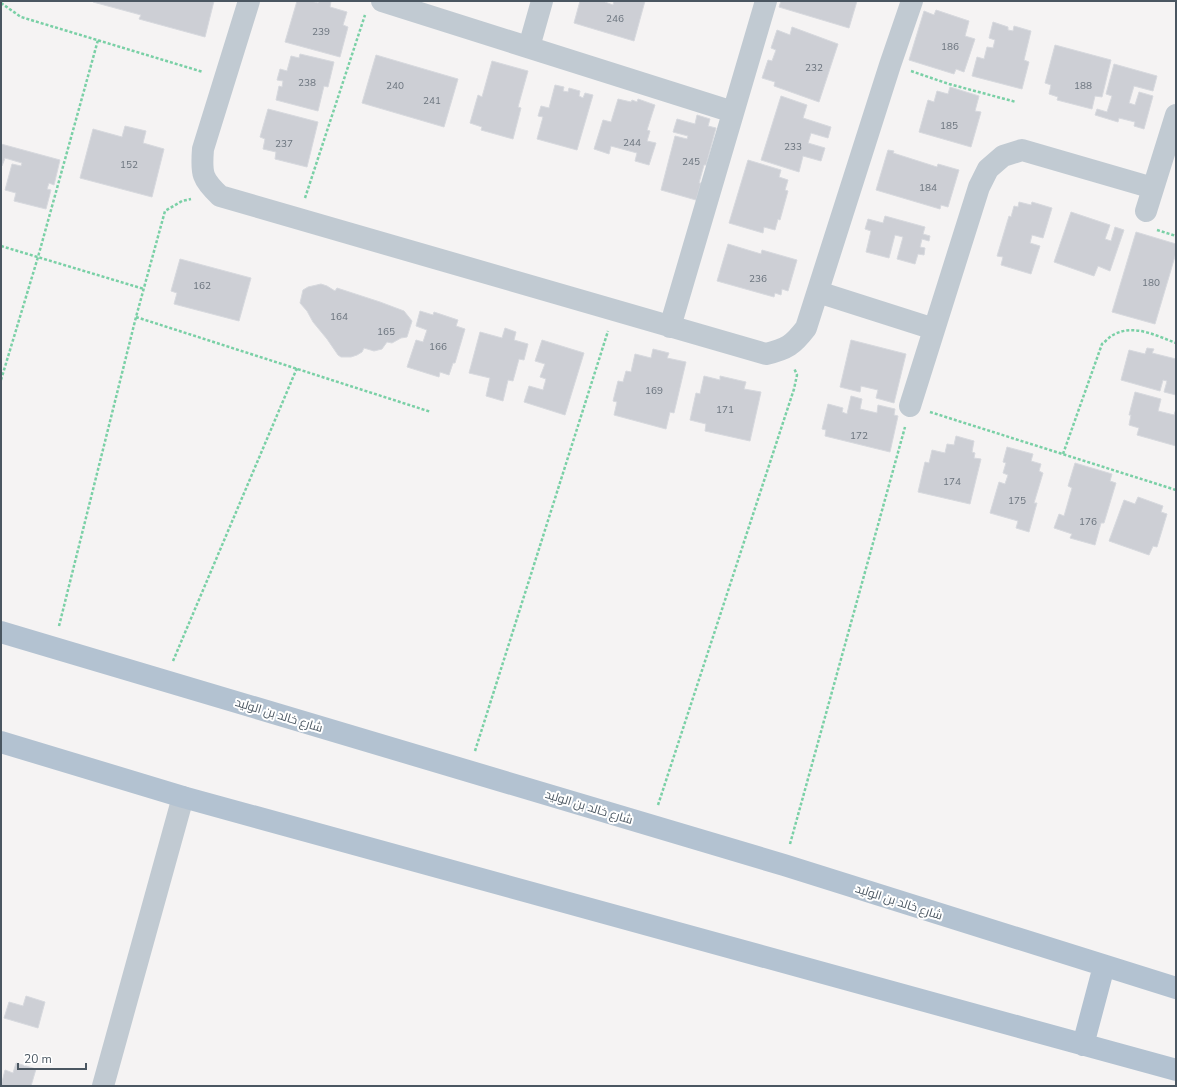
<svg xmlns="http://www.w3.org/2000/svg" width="1177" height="1087" font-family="'Nunito Sans',Cairo,sans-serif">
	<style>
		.building { fill: #cdcfd5; stroke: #d7d9de }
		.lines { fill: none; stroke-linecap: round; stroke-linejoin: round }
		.path { stroke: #7ad0a6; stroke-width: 2.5; stroke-dasharray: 3 2; stroke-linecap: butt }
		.minor { stroke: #c1cad2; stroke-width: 22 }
		.major { stroke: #b3c2d1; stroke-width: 22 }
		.labels { text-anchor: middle; stroke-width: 4; stroke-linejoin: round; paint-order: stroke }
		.number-label { font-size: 10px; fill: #6b747e }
		.street-label { font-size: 12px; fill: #4a5661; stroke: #fff }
	</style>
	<rect width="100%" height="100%" fill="#f5f3f3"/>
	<path class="building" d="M94,1H214L205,37L139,19L141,15L93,2Z
		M297,1H311L318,3L319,1H331L330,7L347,12L343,25L348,27L340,57L285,42Z
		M580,1H606L605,2L613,5L614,1H645L634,41L574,23Z
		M781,1H857L849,28L779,7Z
		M936,10L969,21L965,36L975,39L964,72L956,69L954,74L909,60L924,11L934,15Z
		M993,22L1008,27V30L1013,31L1014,26L1031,31L1024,60L1029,62L1022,89L972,76L977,57L984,59L987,47L993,48L995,40L989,38Z
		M792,27L838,44L819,102L774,86L775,82L762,78L768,60L772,61L776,50L771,48L777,30L790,35Z
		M1055,45L1111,60L1102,97L1095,96L1092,109L1057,100L1058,97L1049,94L1051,85L1045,83Z
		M300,54L334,62L328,87L324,86L318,111L276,100L279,86L282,87L283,81L277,80L280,69L287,71L291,56L299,58Z
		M376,55L458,79L444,127L362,103Z
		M492,61L528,71L518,107L521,108L513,139L481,130L482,127L470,123L478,95L482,97Z
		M1114,64L1157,76L1153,91L1134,86L1129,103L1135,105L1139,92L1153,96L1144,129L1134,126L1135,122L1119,118L1118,122L1095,115L1097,109L1107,112L1112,96L1106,94Z
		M555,85L564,87L563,91L568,92L569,88L580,91L579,96L583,98L585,93L593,95L577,150L537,139L543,117L538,116L541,106L549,108Z
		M950,87L979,96L975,111L981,112L971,147L919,132L928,100L934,102L937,91L948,94Z
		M781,96L807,105L803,118L831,127L828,138L811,133L808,143L825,148L821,161L803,156L799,172L761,160Z
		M618,99L631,102L632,100L637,102L638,99L655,105L647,130L650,131L647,141L656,143L649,165L635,161L637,153L611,146L609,154L594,149L603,120L611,122Z
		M268,109L318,122L307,167L275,159L276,152L263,149L265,139L260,137Z
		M697,115L710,119L708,126L716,128L706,165H704L699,183H701L696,200L661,190L675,136L687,139L688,136L673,132L677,119L695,124Z
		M125,126L146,131L143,143L164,149L152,197L80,178L93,129L122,137Z
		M1,144L60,160L54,185L49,183L47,189L51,190L46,209L14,201L16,193L5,190L12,164L21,166L22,163L5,158L2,166L1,165Z
		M888,150L894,151L893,153L937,167L938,164L959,170L948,207L941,205L940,209L876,190Z
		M748,160L781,170L779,177L788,180L785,190L788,191L780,220L778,219L775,230L764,227L763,233L729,223Z
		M1019,202L1031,205L1032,202L1052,208L1043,238L1032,235L1030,243L1040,246L1031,274L1001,265L1003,257L997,256L1009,216L1011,217L1014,206L1018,207Z
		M1071,212L1110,225L1105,239L1111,241L1115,227L1124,230L1110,271L1098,266L1094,276L1054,262Z
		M885,216L925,227L923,234L930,236L929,241L922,239L920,247L925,248L924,255L918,254L915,264L897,259L903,237L895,235L889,258L866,252L871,231L865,229L868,219L883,223Z
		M1136,232L1176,244V253L1155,324L1112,312Z
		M728,244L761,254L762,250L797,260L788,291L782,289L781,295L775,293L774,297L717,281Z
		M180,259L251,278L239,321L174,304L177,293L171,291Z
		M321,284L327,286L335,291L337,288L380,302L404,311L412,321L407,337L401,338L392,343L387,342L382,349L374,351L364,348L362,352L357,355L351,357H341L338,355L327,339L313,322L307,311L300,303L303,290L308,287Z
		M420,311L433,315L434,312L458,320L456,326L465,329L455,363H453L449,375L440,372L439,377L407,367L416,340L423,342L427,330L416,326Z
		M505,328L516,332L514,340L528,344L524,360L519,359L513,381L508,380L503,401L486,396L490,378L469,373L480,332L502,338Z
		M542,340L584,353L565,415L524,402L529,386L543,390L546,379L540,377L545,364L535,361Z
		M851,340L906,354L894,403L876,398L878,390L861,386L860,392L840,387Z
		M1147,348L1154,349L1152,353L1176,359V395L1164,392L1167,381L1163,380L1160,391L1121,380L1129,350L1145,354Z
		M653,349L669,353L667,358L686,362L674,413L670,412L666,429L614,415L617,402L613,401L618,381L623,382L626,371L631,372L635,354L651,358Z
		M704,376L720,380V376L746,382L744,389L761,392L750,441L705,431L706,424L690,420L696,393L700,394Z
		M1135,392L1161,399L1158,411L1174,415L1176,409V446L1137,435L1139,428L1129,425L1131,415H1129Z
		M851,396L862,399L860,409L877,413L878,405L895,409L894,415L898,416L890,452L825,436L826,430L822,429L828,404L843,408L842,412L847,414Z
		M956,436L974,441L972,452L975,453L974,458L981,459L970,504L918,492L925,462L929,463L932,450L945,453L947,444L954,445Z
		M1007,447L1033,454L1031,461L1041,464L1039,471L1043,473L1034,503H1037L1029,532L1016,528L1018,521L990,513L999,482L1005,484L1008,475L1003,473L1006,463L1003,462Z
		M1075,463L1112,474L1110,481L1116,483L1104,523H1101L1095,545L1070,538L1072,534L1054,528L1059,514L1064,516L1072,488L1068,486Z
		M1138,497L1163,506L1161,512L1167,514L1157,547L1153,546L1149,555L1109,541L1124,500L1135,504Z
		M26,996L45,1002L38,1028L4,1018L9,1002L23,1006Z
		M16,1063L36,1069L31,1086H1L5,1070L13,1073Z"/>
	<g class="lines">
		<path class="path" d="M1,3L21,17L203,72
			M911,71L949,84L1016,102
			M305,198L365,15
			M1157,230L1176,236
			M1,246L144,289
			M136,317L431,412
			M1,380L38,257L98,40
			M930,412L1176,490
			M1063,454L1102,344C1106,341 1110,336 1115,334C1135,324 1157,336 1176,343
			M59,626L136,317L165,211L182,201L191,199
			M173,661L297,368
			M475,751L608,331
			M658,805L794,389L797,375L794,368
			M790,844L905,427"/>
		<path class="minor" d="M249,1L203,149C201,174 202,179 220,196L766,354C787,349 793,345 806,328L890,65L912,1
			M382,1L733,112
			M529,47L542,1
			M1146,211L1176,115
			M818,292L934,329
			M670,327L766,1
			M910,406L979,187L988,169L1003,156L1022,150L1153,188
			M103,1086L183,797"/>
		<path class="major" d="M1,632L784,865L1176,988
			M1,742L183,797L1176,1070
			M1083,1045L1104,966"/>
	</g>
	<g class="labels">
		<g class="number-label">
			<text x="615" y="22">246</text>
			<text x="321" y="35">239</text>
			<text x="950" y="50">186</text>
			<text x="814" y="71">232</text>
			<text x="307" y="86">238</text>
			<text x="395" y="89">240</text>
			<text x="1083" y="89">188</text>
			<text x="432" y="104">241</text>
			<text x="949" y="129">185</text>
			<text x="632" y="146">244</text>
			<text x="284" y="147">237</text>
			<text x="793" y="150">233</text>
			<text x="691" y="165">245</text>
			<text x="129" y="168">152</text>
			<text x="928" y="191">184</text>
			<text x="758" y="282">236</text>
			<text x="1151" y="286">180</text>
			<text x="202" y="289">162</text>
			<text x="339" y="320">164</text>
			<text x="386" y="335">165</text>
			<text x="438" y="350">166</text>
			<text x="654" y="394">169</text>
			<text x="725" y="413">171</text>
			<text x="859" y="439">172</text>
			<text x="952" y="485">174</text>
			<text x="1017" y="504">175</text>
			<text x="1088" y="525">176</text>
		</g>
		<g class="street-label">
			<text transform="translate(279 715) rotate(17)" y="4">شارع خالد بن الوليد</text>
			<text transform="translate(589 807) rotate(17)" y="4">شارع خالد بن الوليد</text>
			<text transform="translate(899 902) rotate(18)" y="4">شارع خالد بن الوليد</text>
		</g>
	</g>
	<rect width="1177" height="1087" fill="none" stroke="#4a5661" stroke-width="4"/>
	<path d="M18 1063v6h68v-6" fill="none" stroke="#4a5661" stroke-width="2"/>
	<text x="24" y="1063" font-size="12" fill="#4a5661" stroke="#ffffff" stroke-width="3" paint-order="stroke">20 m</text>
</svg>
